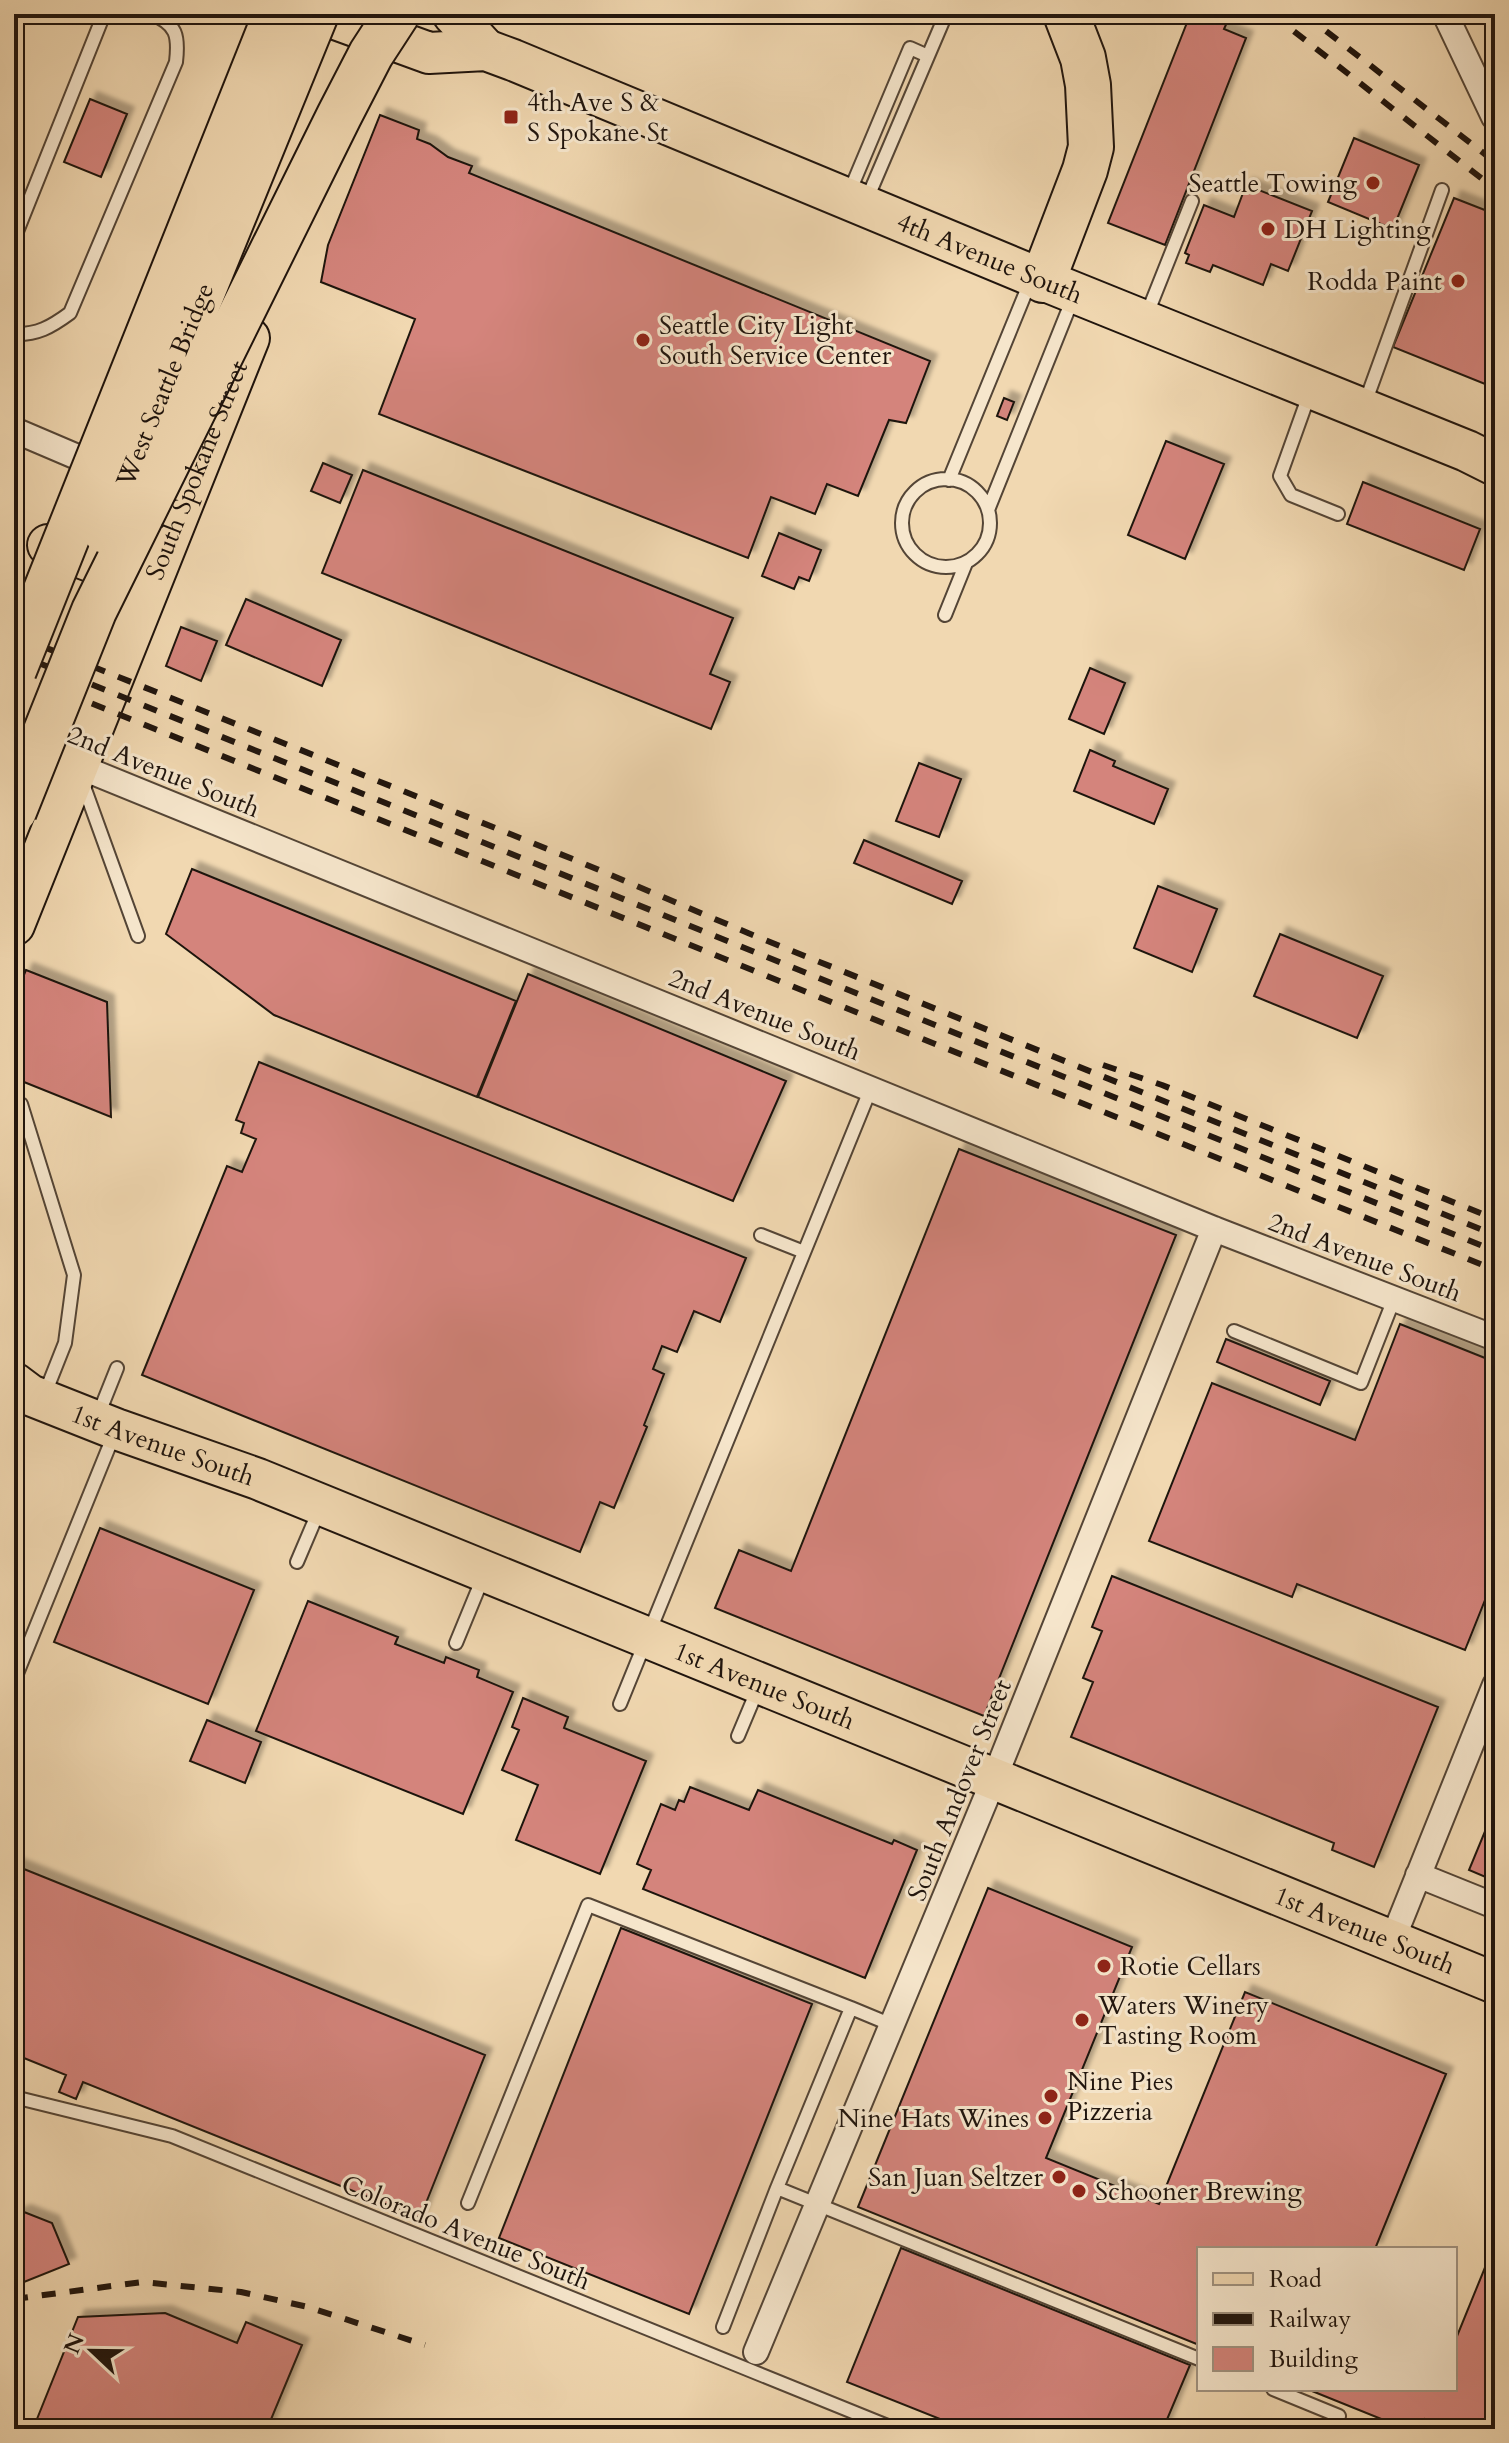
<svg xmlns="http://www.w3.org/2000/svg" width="1509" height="2443" font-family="Cardo,serif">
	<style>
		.building { fill: #d4847b; stroke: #1f140d; stroke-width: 2; filter: url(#shadow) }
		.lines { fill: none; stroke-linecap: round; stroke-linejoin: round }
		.service-casing { stroke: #544536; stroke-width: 16 }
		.minor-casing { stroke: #544536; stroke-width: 28 }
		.primary-casing { stroke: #1f140d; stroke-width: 44 }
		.motorway-casing { stroke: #1f140d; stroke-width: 48 }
		.service { stroke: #f6e6cc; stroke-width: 12 }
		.minor { stroke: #f6e6cc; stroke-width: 24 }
		.primary { stroke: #f1d8b1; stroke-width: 40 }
		.motorway { stroke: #f1d8b1; stroke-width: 44 }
		.rail { stroke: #1f140d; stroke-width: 6; stroke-dasharray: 14 14; stroke-linecap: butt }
		.motorway-bridge-casing { stroke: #1f140d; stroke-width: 48; stroke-linecap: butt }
		.motorway-bridge { stroke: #f1d8b1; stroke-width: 44 }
		.poi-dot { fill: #8f2418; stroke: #f6e6cc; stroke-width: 3 }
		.labels { text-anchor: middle; stroke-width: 6; stroke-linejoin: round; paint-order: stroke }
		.poi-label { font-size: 26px; fill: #1f140d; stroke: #f6e6cc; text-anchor: start }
		.street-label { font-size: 26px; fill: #1f140d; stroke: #f6e6cc }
	</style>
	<defs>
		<filter id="shadow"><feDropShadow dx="7" dy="-7" stdDeviation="2" flood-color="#0004"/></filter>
	</defs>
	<rect width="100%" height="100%" fill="#f1d8b1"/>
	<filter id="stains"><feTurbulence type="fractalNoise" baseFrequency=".0025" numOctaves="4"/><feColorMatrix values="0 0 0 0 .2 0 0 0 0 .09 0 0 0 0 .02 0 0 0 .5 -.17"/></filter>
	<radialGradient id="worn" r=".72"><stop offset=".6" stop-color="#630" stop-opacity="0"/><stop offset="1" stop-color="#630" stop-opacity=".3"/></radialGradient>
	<path class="building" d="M1213,14L1229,18L1224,29L1246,38L1165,245L1108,223L1190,15L1209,23Z
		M90,99L127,114L101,177L64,162Z
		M380,115L419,130L417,139L430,144L448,157L472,166L469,173L930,361L906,423L889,420L858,496L827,484L815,514L771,497L748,558L379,414L415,319L321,282L328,245Z
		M1354,138L1419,165L1393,229L1328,202Z
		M1246,185L1312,211L1288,271L1271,264L1263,285L1213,265L1210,272L1186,263L1189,255L1185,253L1204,205L1234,217Z
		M1454,198L1495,214V388L1393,347Z
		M1004,398L1014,402L1007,420L997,416Z
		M1166,441L1224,464L1185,559L1128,535Z
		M323,463L352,475L340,503L311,491Z
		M363,470L733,618L710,674L730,682L711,729L322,573Z
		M1363,482L1480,529L1464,570L1347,524Z
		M779,533L821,550L809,581L799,577L794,589L762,576Z
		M246,599L341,640L322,686L226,645Z
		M181,627L217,641L201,681L166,666Z
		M1090,668L1125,683L1104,734L1069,719Z
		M1090,750L1115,761L1113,766L1168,789L1154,824L1074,791Z
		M919,763L961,779L939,837L896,821Z
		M864,840L962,881L952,904L854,863Z
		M192,869L516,1001L477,1097L274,1015L166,934Z
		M1158,886L1217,909L1192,972L1134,948Z
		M1280,934L1383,976L1357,1038L1254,996Z
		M26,970L107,1002L111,1117L14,1078V1000Z
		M528,974L786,1081L733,1201L478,1097Z
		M259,1062L746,1258L720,1322L694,1311L677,1352L662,1346L653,1369L664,1374L644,1425L647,1427L614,1508L600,1502L580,1552L142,1375L227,1166L242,1172L256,1139L241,1133L244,1123L236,1120Z
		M959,1149L1176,1235L984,1716L715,1608L739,1550L791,1571Z
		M1400,1324L1495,1362V1575L1465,1650L1297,1584L1292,1597L1149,1541L1212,1383L1355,1440Z
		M1226,1339L1330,1381L1320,1405L1217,1362Z
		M100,1528L254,1590L208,1704L54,1642Z
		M1112,1576L1438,1707L1374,1867L1332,1850L1334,1843L1071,1737L1093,1682L1083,1678L1102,1631L1092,1627Z
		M308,1601L398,1637L395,1644L444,1663L446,1657L479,1670L477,1677L513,1692L463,1814L256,1731Z
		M523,1698L568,1717L564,1728L646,1761L600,1874L516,1840L538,1785L502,1770L519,1730L512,1727Z
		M207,1720L261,1742L245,1783L190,1761Z
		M690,1787L749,1810L758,1790L892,1844L894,1840L917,1850L865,1978L643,1889L651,1870L637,1864L661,1804L675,1810L679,1800L684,1802Z
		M1488,1824L1495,1827V1881L1469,1870Z
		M14,1865L485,2055L420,2218L83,2082L76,2099L59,2092L66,2075L14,2054Z
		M988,1888L1132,1947L1046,2158L1159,2204L1245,1992L1446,2074L1375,2249H1199V2345L858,2207Z
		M621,1928L812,2004L689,2314L499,2238Z
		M24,2212L52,2223L69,2264L14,2286V2216Z
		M1495,2243V2429H1460L1425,2419L1421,2429H1406L1307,2389H1455V2341Z
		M901,2248L1190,2365L1163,2429H965L847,2382Z
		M165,2313L237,2343L246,2322L302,2345L267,2429H33L78,2317Z"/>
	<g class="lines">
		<g class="service-casing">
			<path id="service" d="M1492,14L1495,23
				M849,193L910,48L928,56
				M867,199L946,14
				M14,239L104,14
				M1147,314L1192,201
				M14,334C37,335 51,327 70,313L176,62C179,36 177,24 151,14
				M1309,395L1280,476L1291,495L1338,514
				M1364,406L1442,190
				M902 523a44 44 0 1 1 88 0a44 44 0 1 1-88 0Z
				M949,480L1030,282
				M988,510L1073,298
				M945,615L966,563
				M82,781L138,936
				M14,1101L21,1104L74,1275L65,1343L44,1396
				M761,1235L804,1252
				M1234,1331L1361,1383L1394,1299
				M97,1418L117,1368
				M297,1562L320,1508
				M456,1643L484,1575
				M14,1681L115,1432
				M620,1704L871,1088
				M738,1736L759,1686
				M892,2025L851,2008L777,2188L1199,2359
				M14,2097L172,2136L895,2429
				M468,2203L588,1905L851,2008
				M723,2327L777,2188
				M1273,2389L1339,2416"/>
		</g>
		<g class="minor-casing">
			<path id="minor" d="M1445,14L1494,117
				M14,430L82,459
				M14,740L1214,1229L1495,1338
				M1418,1875L1495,1906
				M1392,1941L1495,1685
				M756,2352L994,1779L1214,1229"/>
		</g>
		<g class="primary-casing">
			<g id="primary">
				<path id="s1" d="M322,14L429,53L486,50L513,60L1043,280L1467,451L1495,465"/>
				<path d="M453,14L486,50"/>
				<path d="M48,545L145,582"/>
				<path id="s2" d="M14,925L249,338"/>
				<path id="s3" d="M14,1383L30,1395L116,1429L258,1479L1495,1983"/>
			</g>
		</g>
		<g class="motorway-casing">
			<path id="motorway" d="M1043,280L1085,170L1091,147L1088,85L1083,58L1066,14"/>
		</g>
		<use href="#service" class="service"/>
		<use href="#minor" class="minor"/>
		<use href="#primary" class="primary"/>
		<use href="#motorway" class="motorway"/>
		<path class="rail" d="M1272,14L1495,189
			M1304,14L1495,162
			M14,635L580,862L748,933L1495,1235
			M14,653L1495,1251
			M14,672L1495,1270
			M1103,1065L1162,1085L1495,1219
			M14,2299L142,2282L241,2292L308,2307L425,2345"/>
		<g class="motorway-bridge-casing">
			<g id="motorway-bridge">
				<path id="s4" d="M105,531L316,14"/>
				<path d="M14,670L276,14"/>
				<path d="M14,811L94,611L339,116L371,54L397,14"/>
			</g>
		</g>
		<use href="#motorway-bridge" class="motorway-bridge"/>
	</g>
	<g class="poi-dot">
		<rect x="503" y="109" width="16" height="16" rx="4"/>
		<circle cx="1373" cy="183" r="8"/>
		<circle cx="1268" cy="229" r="8"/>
		<circle cx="1458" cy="281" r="8"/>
		<circle cx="643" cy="340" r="8"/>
		<circle cx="1104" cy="1966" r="8"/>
		<circle cx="1082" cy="2020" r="8"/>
		<circle cx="1051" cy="2096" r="8"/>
		<circle cx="1045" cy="2118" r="8"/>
		<circle cx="1059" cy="2177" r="8"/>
		<circle cx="1079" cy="2191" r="8"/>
	</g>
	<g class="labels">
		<g class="poi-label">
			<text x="527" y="111">4th Ave S &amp;<tspan x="527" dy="30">S Spokane St</tspan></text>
			<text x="1357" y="192" text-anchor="end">Seattle Towing</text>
			<text x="1284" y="238">DH Lighting</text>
			<text x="1442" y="290" text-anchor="end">Rodda Paint</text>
			<text x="659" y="334">Seattle City Light<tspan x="659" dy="30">South Service Center</tspan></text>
			<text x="1120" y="1975">Rotie Cellars</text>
			<text x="1098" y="2014">Waters Winery<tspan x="1098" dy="30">Tasting Room</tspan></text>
			<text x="1067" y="2090">Nine Pies<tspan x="1067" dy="30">Pizzeria</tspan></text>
			<text x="1029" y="2127" text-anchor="end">Nine Hats Wines</text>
			<text x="1043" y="2186" text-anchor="end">San Juan Seltzer</text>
			<text x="1095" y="2200">Schooner Brewing</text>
		</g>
		<g class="street-label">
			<text dy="9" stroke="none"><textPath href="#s1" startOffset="716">4th Avenue South</textPath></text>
			<text dy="9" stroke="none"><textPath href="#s4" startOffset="158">West Seattle Bridge</textPath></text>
			<text dy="9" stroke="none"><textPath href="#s2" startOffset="490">South Spokane Street</textPath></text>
			<text transform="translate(164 771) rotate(22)" y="9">2nd Avenue South</text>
			<text transform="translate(765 1014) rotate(22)" y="9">2nd Avenue South</text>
			<text transform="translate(1365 1257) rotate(21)" y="9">2nd Avenue South</text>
			<text dy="9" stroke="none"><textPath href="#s3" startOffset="162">1st Avenue South</textPath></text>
			<text dy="9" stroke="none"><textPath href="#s3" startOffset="810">1st Avenue South</textPath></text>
			<text transform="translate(959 1790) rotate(-68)" y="9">South Andover Street</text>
			<text dy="9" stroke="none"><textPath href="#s3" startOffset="1458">1st Avenue South</textPath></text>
			<text transform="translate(466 2232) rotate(22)" y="9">Colorado Avenue South</text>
		</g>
	</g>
	<rect width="1509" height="2443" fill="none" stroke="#f1d8b1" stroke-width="48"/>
	<rect x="16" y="16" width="1477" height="2411" fill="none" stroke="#1f140d" stroke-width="4"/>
	<rect x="24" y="24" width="1461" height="2395" fill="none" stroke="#1f140d" stroke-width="2"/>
	<rect x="1197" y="2247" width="260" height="144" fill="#f6e6cc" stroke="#a09280" stroke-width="2"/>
	<rect x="1213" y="2273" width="40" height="12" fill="#f1d8b1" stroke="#a09280" stroke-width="2"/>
	<text x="1269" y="2287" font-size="24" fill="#1f140d">Road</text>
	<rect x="1213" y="2313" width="40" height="12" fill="#1f140d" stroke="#a09280" stroke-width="2"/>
	<text x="1269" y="2327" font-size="24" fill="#1f140d">Railway</text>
	<rect x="1213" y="2347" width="40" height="24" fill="#d4847b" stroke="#a09280" stroke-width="2"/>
	<text x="1269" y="2367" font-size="24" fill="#1f140d">Building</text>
	<g transform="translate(92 2351) rotate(292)" stroke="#f6e6cc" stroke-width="6" paint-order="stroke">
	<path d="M0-6L14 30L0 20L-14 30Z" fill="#1f140d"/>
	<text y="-12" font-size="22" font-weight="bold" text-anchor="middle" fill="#1f140d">N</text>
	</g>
	<rect width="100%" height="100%" filter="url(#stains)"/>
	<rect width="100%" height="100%" fill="url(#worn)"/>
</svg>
